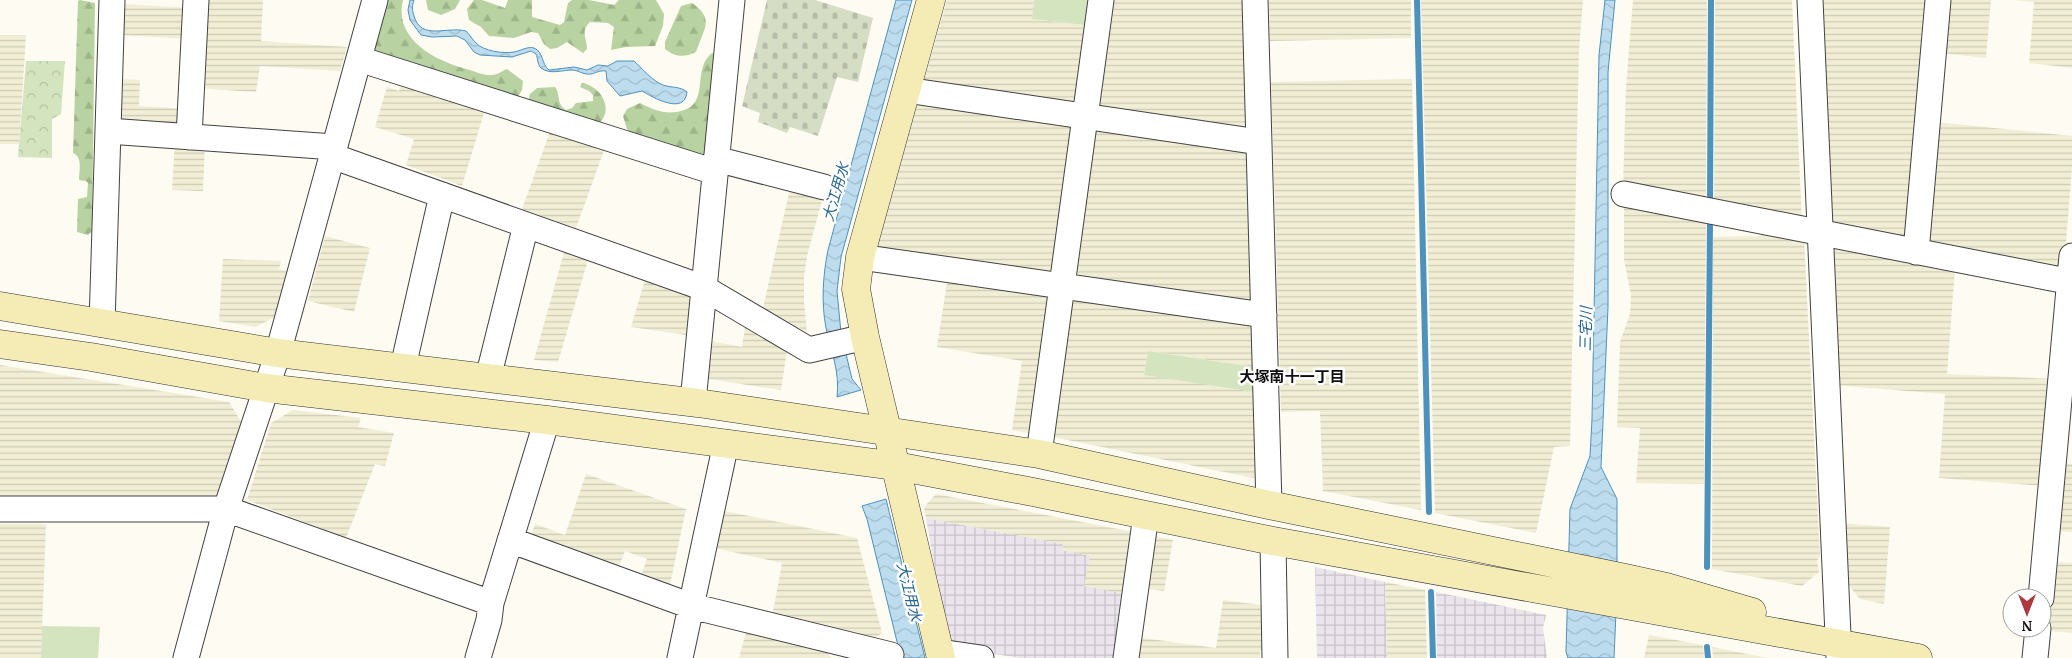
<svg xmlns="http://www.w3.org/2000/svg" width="2072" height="658" font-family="'PT Serif','Noto Sans JP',serif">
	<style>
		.industrial { fill: url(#industrial-grid) }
		.farmland { fill: url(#farmland-rules) }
		.grass { fill: #d3e4bf }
		.forest { fill: url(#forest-firs) }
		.cemetery { fill: url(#cemetery-stones) }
		.park { fill: url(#park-crowns) }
		.water { fill: url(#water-waves); stroke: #4d92bc }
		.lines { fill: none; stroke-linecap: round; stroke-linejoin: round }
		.stream { stroke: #4d92bc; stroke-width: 6 }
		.street-casing { stroke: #424242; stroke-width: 27 }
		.secondary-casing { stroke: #313131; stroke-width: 29 }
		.street { stroke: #fff; stroke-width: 25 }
		.secondary { stroke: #f5ecb5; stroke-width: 28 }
		.labels { text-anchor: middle; stroke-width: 5; stroke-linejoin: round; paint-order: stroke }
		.water-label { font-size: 15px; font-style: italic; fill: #286591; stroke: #fff }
		.neighbourhood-label { font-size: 15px; font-weight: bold; fill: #0f0f0f; stroke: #fff }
	</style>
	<defs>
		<pattern id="industrial-grid" width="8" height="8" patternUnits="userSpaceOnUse" patternTransform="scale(1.25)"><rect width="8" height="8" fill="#ebe4ec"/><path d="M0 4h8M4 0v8" fill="none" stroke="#c8c2c9"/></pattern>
		<pattern id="farmland-rules" width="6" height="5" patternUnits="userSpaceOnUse" patternTransform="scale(1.25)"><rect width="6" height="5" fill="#f1eed5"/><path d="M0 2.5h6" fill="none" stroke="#cdcbb6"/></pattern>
		<pattern id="forest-firs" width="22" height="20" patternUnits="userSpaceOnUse" patternTransform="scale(1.25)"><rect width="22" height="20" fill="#b8d3a1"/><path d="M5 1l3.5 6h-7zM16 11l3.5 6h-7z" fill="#9db489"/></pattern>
		<pattern id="cemetery-stones" width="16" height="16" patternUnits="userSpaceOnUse" patternTransform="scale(1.25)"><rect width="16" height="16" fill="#d6ddc5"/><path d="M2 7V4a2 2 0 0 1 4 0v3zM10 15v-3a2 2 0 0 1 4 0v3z" fill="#b6bca8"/></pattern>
		<pattern id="park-crowns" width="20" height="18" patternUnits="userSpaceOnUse" patternTransform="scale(1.25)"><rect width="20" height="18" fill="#d3e4bf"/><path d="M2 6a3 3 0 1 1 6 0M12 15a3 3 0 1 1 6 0" fill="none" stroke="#b4c2a3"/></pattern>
		<pattern id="water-waves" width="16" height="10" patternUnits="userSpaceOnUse" patternTransform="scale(1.25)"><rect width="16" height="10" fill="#bdddee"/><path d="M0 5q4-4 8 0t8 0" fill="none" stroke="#a1bccb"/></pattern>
	</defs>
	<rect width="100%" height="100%" fill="#fdfbf2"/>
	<path class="industrial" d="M926,518L1063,544L1062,550L1090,556L1130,595L1121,658H1021L958,649L948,643Z
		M1315,567L1385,582L1387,658H1317Z
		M1436,592L1546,615L1543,628L1547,658H1437Z"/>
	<path class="farmland" d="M200,0H263L261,41L347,47L340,71L260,66L256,92L195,88Z
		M947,0H1034L1032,19L1093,26L1077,109L924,81Z
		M1109,0H1250L1254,129L1095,106Z
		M1269,0H1411V38L1270,41Z
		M1421,0H1583L1579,50L1570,446L1554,447L1536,533L1435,513Z
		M1633,0H1707L1706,206L1623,188L1626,87Z
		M1715,0H1792L1802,224L1714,207Z
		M1815,0H1930L1910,236L1903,241L1832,228Z
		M1945,0H1991L1986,58L1941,53Z
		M2014,0H2072V68L2029,63L2034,2Z
		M121,4L192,8L190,39L120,35Z
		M0,35H26L19,144H0Z
		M118,79L140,80L139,106L185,109L184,124L121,126Z
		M1412,79L1421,510L1323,491L1320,411L1281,412L1271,82Z
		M402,81L486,106L462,186L406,165L414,139L375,127L387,87L399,91Z
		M917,103L1075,119L1060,275L876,250Z
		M1935,122L2072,136V167L2064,267L2056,271L1929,247L1925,239Z
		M552,126L606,145L576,228L522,209Z
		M1092,129L1249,146L1258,303L1075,281Z
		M175,141L205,143L203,191L172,190Z
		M791,184L824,193L807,256L804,276V301L807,332L763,308Z
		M1624,201L1706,217L1704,484L1636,483L1640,428L1617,427L1620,342L1630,314L1631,295L1624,260Z
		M1762,228L1804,238L1820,556L1817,561L1819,572L1802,586L1712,569L1713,237L1761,236Z
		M325,236L370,248L354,312L308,301Z
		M1832,243L1955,269L1947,374L2054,379L2044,486L1939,478L1945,394L1833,385Z
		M566,245L590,253L558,362L534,360Z
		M223,259L281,261L279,269L289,272L278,315L256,327L219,321Z
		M647,273L693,288V336L631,327Z
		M948,276L1050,290L1037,435L1012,430L1022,361L937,347Z
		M1073,294L1253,319L1261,368L1149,351L1144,374L1261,393L1263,480L1048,436Z
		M746,320L788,344L781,390L702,378L706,340L742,347Z
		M0,365L229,402L242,423L217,501L0,503Z
		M293,410L361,418L358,427L394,433L385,466L375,464L346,538L247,500L271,423Z
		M2061,463L2072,464V532L2056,531Z
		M586,474L686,509L669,589L640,578L647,559L625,551L617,571L530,539L535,524L565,535Z
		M936,494L1139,533L1130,595L1084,586L1090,556L1062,550L1063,544L926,518L924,507Z
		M720,510L857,538L882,633L870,642L772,617L782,563L710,547Z
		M1840,523L1890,527L1884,604L1860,599L1842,577Z
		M0,524H46L41,658H0Z
		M1149,535L1173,540L1164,591L1142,588Z
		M2054,562L2072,563V633L2048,631Z
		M1385,582L1425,590L1427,658H1387Z
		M1223,600L1268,606L1270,651L1260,650V658H1133L1136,637L1216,648Z
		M747,628L824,646L831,658H739Z
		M1649,635L1703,645L1704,658H1644Z
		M1712,647L1768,658H1713Z"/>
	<path class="grass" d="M1034,0H1096L1093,26L1032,19Z
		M1148,351L1261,368V393L1144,375Z
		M42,626L100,627L98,658H41Z"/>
	<path class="forest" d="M80,0L95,3L92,231L88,235L77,232L78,199L87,197L88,183L86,181L79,180C79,170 83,157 73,153L78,1Z
		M385,0H403C393,40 437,62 470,70C476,72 485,76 492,75C497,75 502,71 507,69L523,81L522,90L517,98L378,57L372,48Z
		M426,0H460L455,9L441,15L428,10Z
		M474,0H482L505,8L508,0H532V17L560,25L564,22L568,3L572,0H589L614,5L619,0H656L664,14L663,26L655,46L626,47L611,50L614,27L608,23L590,22C580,31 587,39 587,49L583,53L567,42L557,48L550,49L544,44L538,33L531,32L514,38L489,36L481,27L469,20L467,9Z
		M692,3C715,19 704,28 696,52C683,58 676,57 665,49V42L681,6Z
		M712,53L715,54L709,157L703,161L634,138L627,129L623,116L627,109L640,103C654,110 665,115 681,111C711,104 691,70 712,53Z
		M582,83C603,87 616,112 595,127L527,105L530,94L537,88L555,87C561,95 556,104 566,110L572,108L576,103L593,101V95L589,91L580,87Z"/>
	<path class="cemetery" d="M767,0H815L873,18L858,82L837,77L818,136L790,127L787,133L758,122L760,113L742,106Z"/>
	<path class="park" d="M26,61H65L61,114L52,119V158L18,157Z"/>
	<path class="water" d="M410,0H414C412,5 412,10 414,16C421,41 447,26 466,31C470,35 472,39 476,43C483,51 504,54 514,52C520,51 528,46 534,48C544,52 541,64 549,70L574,67L587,70L598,65L608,66L617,61H634C643,69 652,81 663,85C671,88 680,86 687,92C685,116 652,97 642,91L620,96L607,81L606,71C600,70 596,73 591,74C583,75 578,70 572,70C562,70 550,75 541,68C537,64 538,58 536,54L531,51L512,57L480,55L474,52L465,40L457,36L432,37L421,35L410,20L408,10Z
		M896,0H912L841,257L837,291L841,333L852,379L861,390L837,397C840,371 831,352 826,328C821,302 823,275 828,250Z
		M1605,0H1615L1608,72V307L1601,467L1617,499V589L1614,658H1568L1566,652L1570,509L1590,456L1592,419L1599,55Z
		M886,499L925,658H901L867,519L862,506Z"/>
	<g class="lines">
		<path class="stream" d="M1417,0L1429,512
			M1710,203L1711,0
			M1707,567L1710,221
			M1431,592L1433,658
			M1707,647L1708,658"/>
		<g class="street-casing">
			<path id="street" d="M1255,0L1269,505
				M1810,0L1839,658
				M359,59L715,172
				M906,90L1259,142
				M108,131L334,147
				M189,137L196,0
				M332,156L704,288L809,350L865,337
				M716,159L824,187
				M1624,194L2072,282
				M1916,252L1938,0
				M860,257L1264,315
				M102,324L112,0
				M403,367L442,195
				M488,378L526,225
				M693,402L732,0
				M1039,454L1101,0
				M0,509H226L491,603L547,420
				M510,540L691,606L891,655
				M1273,541L1275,658
				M2041,598L2072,256
				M940,652L981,658
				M186,658L226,509L278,353L375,0
				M478,658L489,620L491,603
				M680,658L726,443
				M1126,658L1146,515
				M2035,658L2038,628"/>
		</g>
		<g class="secondary-casing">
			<path id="secondary" d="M931,0L860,257L856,289L865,337L941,658
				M0,306L278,353L698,403L1039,454L1269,505L1625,578L1666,587L1752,612
				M0,344L91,357L266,388L547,420L896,466L1033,492L1273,541L1918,658"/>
		</g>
		<use href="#street" class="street"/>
		<use href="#secondary" class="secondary"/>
	</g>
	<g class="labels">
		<g class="water-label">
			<text transform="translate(836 192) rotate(-74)" y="5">大江用水</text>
			<text transform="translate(1586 329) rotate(-89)" y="5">三宅川</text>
			<text transform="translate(909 592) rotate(76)" y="5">大江用水</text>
		</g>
		<g class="neighbourhood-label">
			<text x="1292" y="382">大塚南十一丁目</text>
		</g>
	</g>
	<g transform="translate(2027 613) rotate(180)"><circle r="24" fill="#ffffff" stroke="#9f9f9f"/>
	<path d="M0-4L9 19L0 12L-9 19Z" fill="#ad3840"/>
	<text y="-8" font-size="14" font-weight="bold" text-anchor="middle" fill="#0f0f0f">N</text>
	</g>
</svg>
